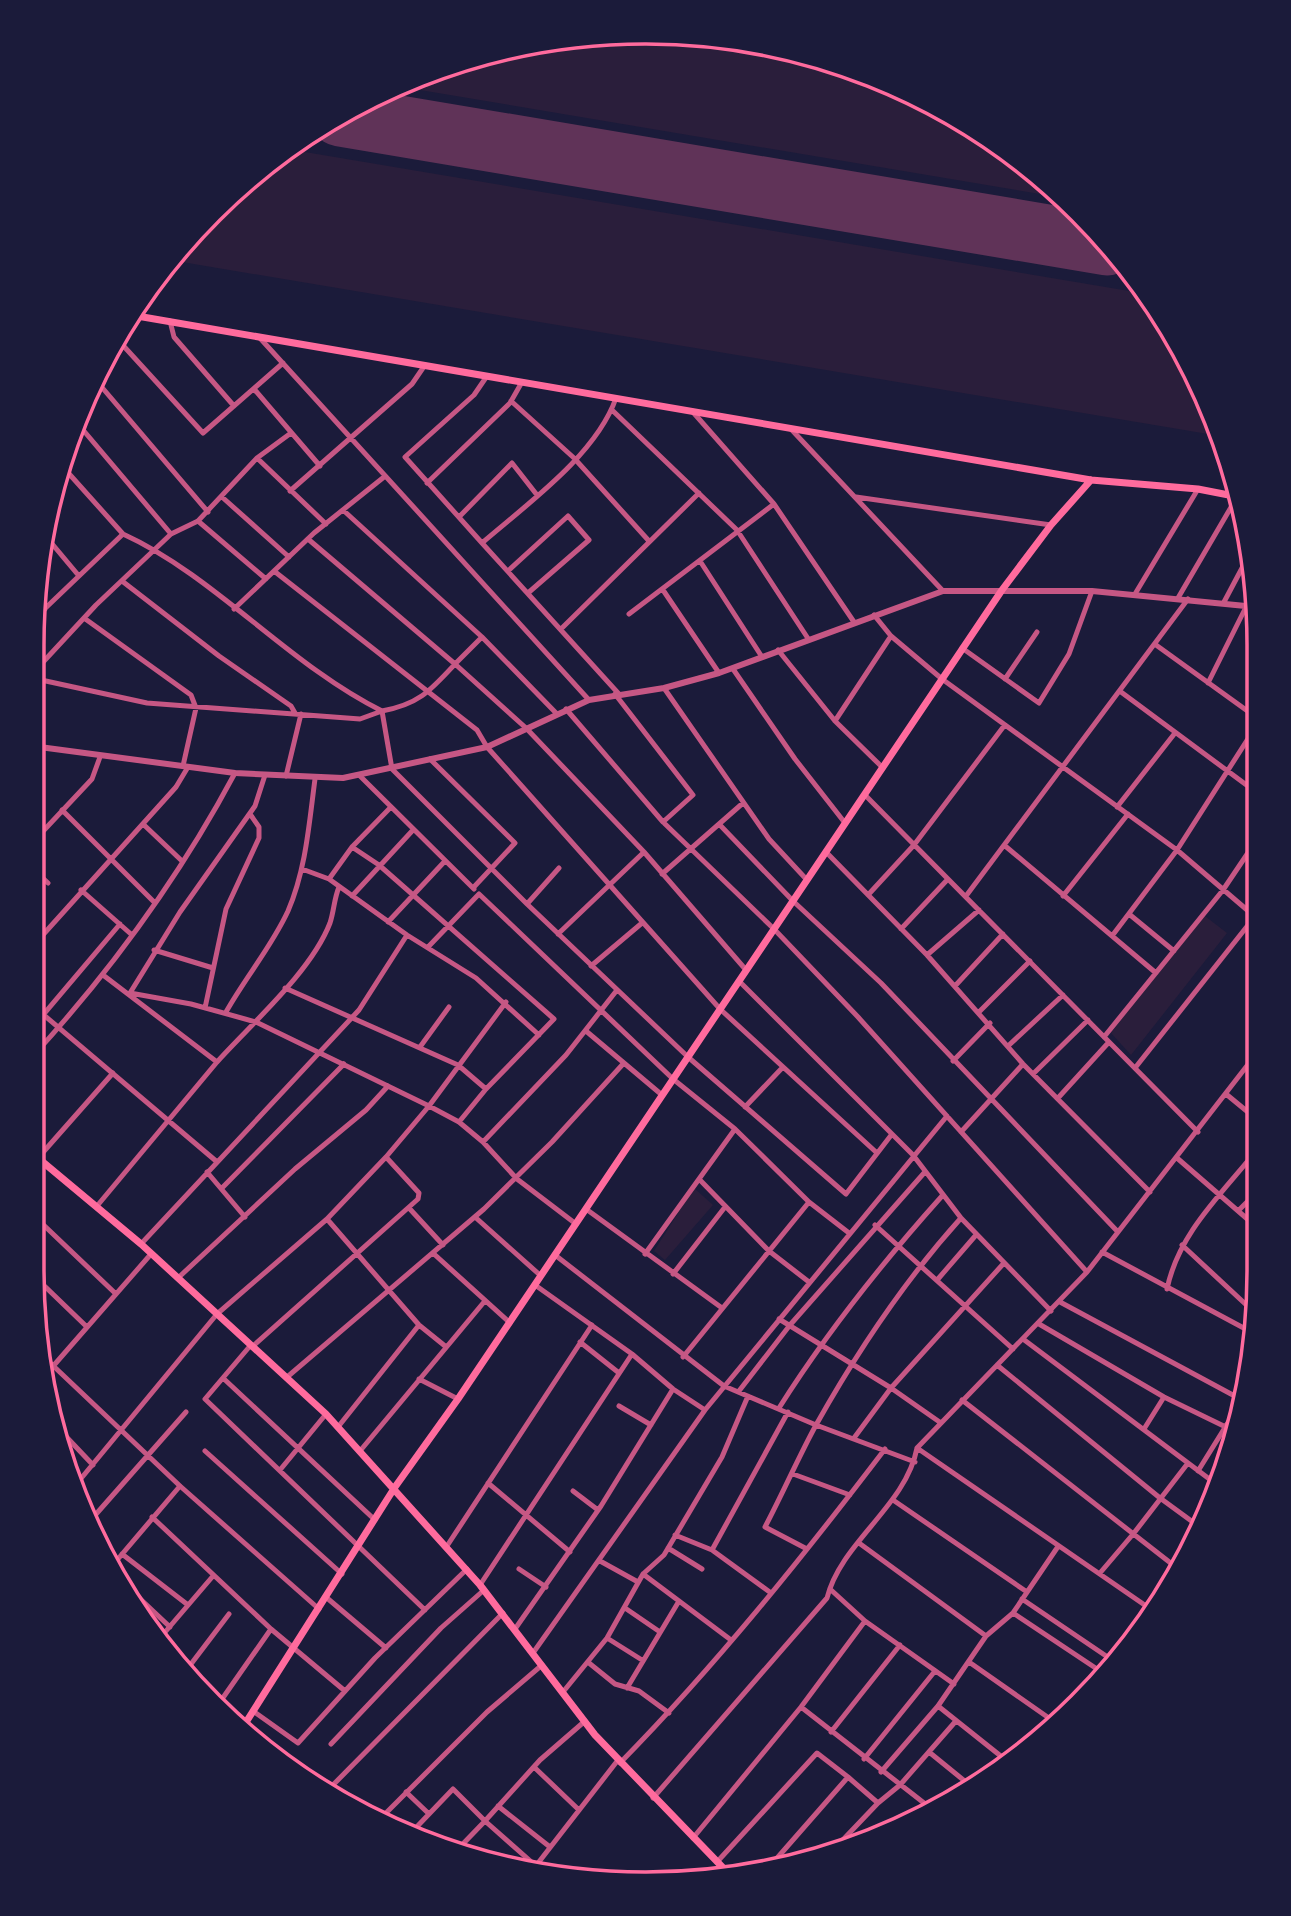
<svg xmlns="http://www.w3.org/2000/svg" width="1291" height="1916" font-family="Manrope,sans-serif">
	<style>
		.green { fill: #2a1e3b }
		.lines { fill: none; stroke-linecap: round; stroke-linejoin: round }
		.runway { stroke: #603358; stroke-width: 61 }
		.minor { stroke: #c65784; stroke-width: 5 }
		.tertiary { stroke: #c65784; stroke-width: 6 }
		.secondary { stroke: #ff6b9d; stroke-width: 7 }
		.rim { fill: none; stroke: #ff6b9d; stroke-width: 3.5 }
	</style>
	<rect width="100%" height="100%" fill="#1b1b3a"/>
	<path class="green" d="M645,32L765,43L880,78L986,135L1064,198L396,86L410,78L525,43Z
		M287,149L1147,294L1213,410L1220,436L176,261L211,212Z
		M1201,913L1227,933L1131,1055L1111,1033Z
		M694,1188L713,1205L665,1260L654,1251Z"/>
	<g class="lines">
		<path class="runway" d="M340,116L1107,245"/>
		<path class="minor" d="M170,321L174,337L234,406
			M259,337L589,700
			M119,341L203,433L283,363
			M487,376L474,395L405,457L482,543C527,504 596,455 616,398
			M94,378L208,512
			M254,389L320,466
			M511,401L574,458L649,541
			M612,410L737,530L809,640
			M692,411L774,504L854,622
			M78,424L171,534
			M790,428L943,591
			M257,458L326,524
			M63,467L123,534
			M427,483L510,403L522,382
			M290,491L412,384L425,365
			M222,497L289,557
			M856,497L1051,525
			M343,510L482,637L455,664L526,728L644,852L746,970
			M459,517L512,463L537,495
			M198,521L266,579
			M43,533L79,576
			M308,539L455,664C430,691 419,704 382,711L392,769L527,904L688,1057L846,1194L892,1134
			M482,543L618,693
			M700,561L762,657
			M274,571L477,730L487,747L720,1009L877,1153
			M508,571L568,516L589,540L528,593
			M122,581L219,656L291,706L295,713
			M663,590L719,673
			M1135,594L1198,489
			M36,598L45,609
			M1178,598L1237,497
			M1224,602L1250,553
			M234,609L314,533L384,477
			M629,614L774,504
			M874,615L891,636L942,679L1177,850L1260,921
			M84,618L191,695L196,708L183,766
			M561,629L699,493
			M482,637L556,713
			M1156,645L1260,720
			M962,648L1039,703L1069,654L1092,591
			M778,650L835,721L883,768
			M733,669L795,759L845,823
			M32,674L96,605L171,534L198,521L257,458L291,433
			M32,678L147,703L360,719L382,711C289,665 215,576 123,534L34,619
			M1005,679L1037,632
			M1208,683L1247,605
			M664,688L769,839L807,880
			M1121,692L1260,795
			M615,694L693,795L663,822
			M566,709L663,822L774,929L858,1017L1087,1272
			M835,721L891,636
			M430,759L515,843L473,888
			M265,775L255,806L180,912L130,993L191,1004L256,1022L429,1106L459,1122L483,1142L517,1179L576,1224
			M359,775L474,889
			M286,776L301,714
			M865,795L1198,1132
			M1117,807L1175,733
			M62,810L154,902
			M143,824L182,861
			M719,824L793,901L881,983L1118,1232
			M32,843L92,779L100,757
			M1004,845L1156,973
			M352,847L379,865L554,1019L486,1089L459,1122
			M826,852L927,955L1023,1064L1150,1192
			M32,868L48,883
			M302,869L329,879L407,935L476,978L539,1035
			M662,874L743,803
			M329,879L352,847L390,808
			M81,890L132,935
			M868,895L914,845L1004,726
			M352,896L413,830
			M966,896L1188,599
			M1063,896L1128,814
			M527,904L559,868
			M1129,914L1174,951
			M388,922L445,861
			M901,929L948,879
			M558,934L644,852
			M1112,936L1177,850L1260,720
			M429,946L479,894L673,1079L735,1129L809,1202L849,1233
			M32,947L176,787L188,767
			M154,950L213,968
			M927,955L979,910
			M591,966L642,923
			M739,981L913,1155L961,1218L1051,1311
			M955,986L1003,934
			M285,988L458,1065L486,1089
			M32,1005L216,1161
			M205,1008L226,909L259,838V827L250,814
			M226,1012C245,978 272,946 288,911C306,869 309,824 315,779
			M979,1012L1030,961
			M32,1028L120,924
			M586,1031L662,1095
			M1104,1037L1223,890L1260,835
			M1008,1046L1063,995
			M420,1047L449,1007
			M32,1057C110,972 180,876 235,773
			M953,1061L990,1023
			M217,1062C252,1023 311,972 330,923C334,911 334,899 339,887
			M1246,1067L1260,1078
			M1135,1068L1260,910
			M1033,1074L1088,1020
			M1226,1094L1260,1122
			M1058,1098L1109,1042
			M745,1107L783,1067
			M961,1132L1023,1064
			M483,1142L566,1055L617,990
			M38,1158L113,1073
			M1177,1158L1260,1230
			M207,1172L245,1217
			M699,1179L769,1251L809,1282
			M222,1188L344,1064
			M97,1206L217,1062L103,975
			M409,1208L443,1245
			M586,1209L722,1308
			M1239,1210L1260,1189
			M32,1214L116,1294
			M475,1217L541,1276
			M327,1219L419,1325L445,1346
			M875,1225L1013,1349
			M141,1244L359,1010L407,935
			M1182,1245L1255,1313
			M1102,1252L1253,1333
			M434,1254L510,1323
			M645,1254L735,1129
			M555,1255L724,1386L816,1425L915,1462
			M32,1274L87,1327
			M673,1274L725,1207
			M178,1278L295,1169L366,1110L388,1086
			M938,1279L976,1235
			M535,1285L632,1354L673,1389L705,1410
			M1167,1289C1179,1231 1225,1191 1260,1146
			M1060,1302L1244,1401
			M779,1319L891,1388L941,1423
			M1039,1324L1164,1397L1234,1431
			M1023,1339L1216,1484
			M580,1342L619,1373
			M250,1346L205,1399L425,1610
			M252,1347L418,1199L419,1193L386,1157
			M683,1357L809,1202
			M46,1359L180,1486L319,1609
			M997,1365L1160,1498L1201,1528
			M48,1372L151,1254
			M223,1378L375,1520
			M286,1378L484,1209L552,1142L623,1064
			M419,1379L458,1399
			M739,1391L790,1325L924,1173
			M962,1400L1177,1568
			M619,1406L651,1425
			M779,1408C827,1332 882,1263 942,1196
			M338,1427L419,1325
			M58,1428L93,1465
			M1144,1429L1164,1397
			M854,1438L891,1388L1004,1263
			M917,1448L1149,1608
			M205,1451L342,1574
			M360,1451L484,1302
			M280,1470L326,1414
			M1198,1471L1247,1392
			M793,1474L850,1495
			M488,1483L570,1552
			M74,1487L217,1314L327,1219L386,1157L429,1106L506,1002
			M573,1491L598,1510
			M893,1500L1027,1592
			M152,1517L271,1629L345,1691
			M90,1521L186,1412
			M675,1535L712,1550L771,1593
			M859,1543L986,1636
			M447,1546L592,1325
			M668,1548L702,1569
			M807,1549L765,1527C783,1493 798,1458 816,1425C857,1352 905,1280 961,1218
			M712,1550L788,1412
			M122,1554L188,1605
			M600,1561L638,1582
			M112,1566L180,1486
			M519,1569L546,1587
			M1100,1573L1134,1533L1188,1463
			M643,1574L731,1640
			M118,1578L170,1627
			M480,1585L632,1354
			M830,1589L865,1621L954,1684
			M327,1598L386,1648
			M1022,1599L1112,1660
			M625,1608L660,1632
			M1013,1613L1103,1673
			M515,1629L601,1506L673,1389
			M160,1638L213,1576
			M607,1638L642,1660
			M533,1653L705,1410L947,1116
			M969,1662L1056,1723
			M589,1663L615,1684L639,1691L669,1713
			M188,1668L229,1614
			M627,1688L679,1601
			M563,1692L607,1638L643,1574L664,1555L722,1457L748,1396
			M220,1702L271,1629
			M938,1706L1007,1761
			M801,1707L933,1810
			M253,1711L298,1743L375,1658L467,1569
			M831,1732L900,1645
			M331,1744L441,1628L484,1590
			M929,1752L972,1787
			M864,1759L935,1671
			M620,1763C716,1665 802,1558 885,1449
			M534,1767L579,1810
			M292,1769L294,1767
			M881,1772L938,1706L986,1636L1013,1613L1057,1548
			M328,1790L503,1613
			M406,1792L428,1813
			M653,1798L827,1598C841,1542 906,1506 917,1448L1087,1272L1260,1049
			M878,1803L900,1785L955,1722
			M498,1806L550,1847
			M379,1820L487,1712L542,1665
			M408,1836L453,1789L485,1821L540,1760L585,1721
			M693,1838L801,1707L865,1621
			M458,1849L485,1821L536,1866
			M717,1862L817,1753L848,1777
			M535,1867L618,1760
			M764,1873L848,1777L878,1803L838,1845"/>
		<path class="tertiary" d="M32,746L235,773L343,778L487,747L589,700L664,688L719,673L943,591H1092L1256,607"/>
		<path class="secondary" d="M137,316L1091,480L1198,489L1239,497
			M32,1153L141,1244L326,1414L480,1585L595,1735L730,1875
			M243,1727L395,1487L458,1399L1002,590L1051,525L1091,480"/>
	</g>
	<path d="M0 0H1291V1916H0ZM645 44H646A601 601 0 0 1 1247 645V1271A601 601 0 0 1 646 1872H645A601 601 0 0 1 44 1271V645A601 601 0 0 1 645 44Z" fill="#1b1b3a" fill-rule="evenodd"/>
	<path class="rim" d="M645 44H646A601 601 0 0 1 1247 645V1271A601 601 0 0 1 646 1872H645A601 601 0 0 1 44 1271V645A601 601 0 0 1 645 44Z"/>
</svg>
